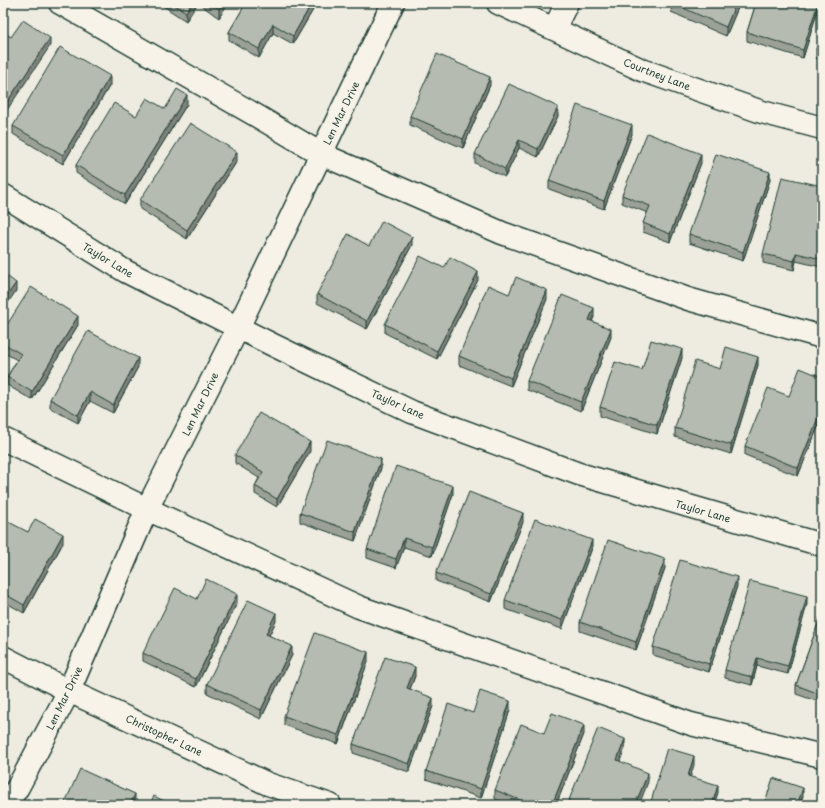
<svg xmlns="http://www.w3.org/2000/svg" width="825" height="808" font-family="'Playpen Sans',sans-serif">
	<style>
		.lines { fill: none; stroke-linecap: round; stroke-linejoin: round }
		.minor-casing { stroke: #1f3d34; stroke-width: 25 }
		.minor { stroke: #f7f3e8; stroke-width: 22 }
		.wall { fill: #9ca197; stroke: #1f3d34 }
		.shaded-wall { fill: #7f837b; stroke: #1f3d34 }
		.building { fill: #b5bbb0; stroke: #1f3d34 }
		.labels { text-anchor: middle; stroke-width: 3; stroke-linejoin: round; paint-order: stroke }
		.street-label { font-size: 10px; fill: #1f3d34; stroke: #f7f3e8 }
	</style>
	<rect width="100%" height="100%" fill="#eeece1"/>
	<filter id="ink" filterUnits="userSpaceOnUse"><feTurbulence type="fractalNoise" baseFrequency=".025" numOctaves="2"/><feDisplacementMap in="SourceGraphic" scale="8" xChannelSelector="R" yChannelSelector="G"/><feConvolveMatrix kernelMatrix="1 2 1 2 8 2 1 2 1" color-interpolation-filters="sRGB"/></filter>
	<g filter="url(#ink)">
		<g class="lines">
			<g class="minor-casing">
				<path id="minor" d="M60,3L257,116L321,154L502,233L688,299L822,337
					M498,3L642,70L762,112L822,128
					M554,29L567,3
					M3,195L125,271L273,345L412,412L579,474L822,545
					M3,439L147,509L359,607L691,724L822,756
					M3,657L69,691L268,784L330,805
					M6,805L18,787L69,691L147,509L238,328L393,3"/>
			</g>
			<use href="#minor" class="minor"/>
		</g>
		<path class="wall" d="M160,3H228L219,18L198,3L186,21L160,4Z
			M246,3H317L293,44L273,33L259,58L229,40V32Z
			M640,3H653L651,8Z
			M672,3H740L726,36L671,12Z
			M756,3H820L803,58L747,41V32Z
			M822,35V60L816,58V49Z
			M110,85L63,164L13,134V126Z
			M490,85L463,148L410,125V116Z
			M187,104L125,204L76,173V165L165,109Z
			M558,116L538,157L519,148L505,177L475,163V154Z
			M632,134L604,209L549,189V181Z
			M237,161L187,239L140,209V200Z
			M701,163L670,242L643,232V223L648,213L622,203V195Z
			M770,180L743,261L689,243V234Z
			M822,186V263L821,267L796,261L794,270L763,263V254Z
			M412,245L367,329L317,303V294L369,246Z
			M444,268L478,280L437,359L385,333V324Z
			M509,294L547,299L511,386L459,365V356Z
			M594,317L592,321L611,337L581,411L527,390V381Z
			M78,325L32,400L7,385V377L17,360L3,352V331Z
			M682,358L657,434L600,416V407L642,370Z
			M758,365L731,454L675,437V428L720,369Z
			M138,367L113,413L90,401L78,423L50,408V399Z
			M822,377V417L798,476L745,455V446L789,396Z
			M310,451L277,507L255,494V486L259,478L235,463V455Z
			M822,459V479L819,478V469Z
			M381,468L355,541L300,522V513Z
			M453,494L432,556L404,547L396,568L367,558V549Z
			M523,522L491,602L436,581V573Z
			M3,524L63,543L24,613L3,601Z
			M592,548L562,629L505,609V600Z
			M665,568L636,650L580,631V622Z
			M737,586L709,672L653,655V647Z
			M197,599L237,603L196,687L143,661V653Z
			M807,604L788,674L757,666L752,685L725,678V670Z
			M822,613V703L796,694V685Z
			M276,621L269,635L292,655L261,719L207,693V684Z
			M368,661L338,744L284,725V716Z
			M415,676L410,689L433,706L409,772L353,753V744Z
			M510,710L481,798L426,779V771Z
			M544,733L584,734L556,805H510L495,799V790Z"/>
		<path class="shaded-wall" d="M192,3H198L186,21V12Z
			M223,3H228L219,18V9Z
			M312,3H317L293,44V36Z
			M651,3H653L651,8Z
			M736,3H740L726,36V27Z
			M818,3H820L803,58V50Z
			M273,24V33L259,58V49Z
			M50,38V46L3,116V108Z
			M110,76V85L63,164V155Z
			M490,77V85L463,148V139Z
			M187,95V104L125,204V195Z
			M558,107V116L538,157V149Z
			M632,125V134L604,209V201Z
			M519,140V148L505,177V169Z
			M237,152V161L187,239V230Z
			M701,154V163L670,242V234Z
			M770,172V180L743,261V252Z
			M412,237V245L367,329V321Z
			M796,253V261L794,270V261Z
			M822,254V263L821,267V259Z
			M478,272V280L437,359V351Z
			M16,283V291L3,310V301Z
			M547,290V299L511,386V378Z
			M594,308V317L589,328V320Z
			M78,316V325L32,400V392Z
			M611,329V337L581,411V402Z
			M682,349V358L657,434V425Z
			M758,357V365L731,454V445Z
			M138,358V367L113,413V405Z
			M90,392V401L78,423V415Z
			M822,408V417L798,476V468Z
			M310,442V451L277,507V499Z
			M381,459V468L355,541V532Z
			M453,486V494L432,556V547Z
			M7,488V497L3,504V496Z
			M523,513V522L491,602V594Z
			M63,534V543L24,613V605Z
			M404,538V547L396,568V559Z
			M592,540V548L562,629V620Z
			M665,559V568L636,650V642Z
			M737,577V586L709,672V664Z
			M237,594V603L196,687V679Z
			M807,596V604L788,674V666Z
			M276,613V621L266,642V634Z
			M292,646V655L261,719V710Z
			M368,652V661L338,744V735Z
			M757,658V666L752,685V677Z
			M415,667V676L407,697V688Z
			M433,698V706L409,772V764Z
			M510,701V710L481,798V789Z
			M584,725V734L556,805H552Z
			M625,739V748L617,769V760Z
			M694,756V765L688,785V776Z
			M648,773V782L639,805H635Z
			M718,785V793L714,805H712Z
			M803,788V796L800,805H797Z
			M135,794V803L134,805H130Z"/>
		<path class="building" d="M172,3H192L186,12Z
			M210,3H223L219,9Z
			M246,3H312L293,36L273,24L259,49L229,32Z
			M672,3H736L726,27Z
			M756,3H818L803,50L747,32Z
			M23,20L50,38L3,108V32L11,37Z
			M822,35V52L816,49Z
			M60,47L110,76L63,155L13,126Z
			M437,54L490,77L463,139L410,116Z
			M509,84L558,107L538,149L519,140L505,169L475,154Z
			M177,89L187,95L125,195L76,165L114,103L136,116L147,98L165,109Z
			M577,105L632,125L604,201L549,181Z
			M190,123L237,152L187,230L140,200Z
			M647,133L701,154L670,234L643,223L650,206L622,195Z
			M716,154L770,172L743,252L689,234Z
			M782,177L822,186V254L821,259L796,253L794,261L763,254Z
			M382,221L412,237L367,321L317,294L348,234L369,246Z
			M420,256L444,268L450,257L478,272L437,351L385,324Z
			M3,273L16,283L3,301Z
			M516,277L547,290L511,378L459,356L488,285L509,294Z
			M31,287L78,316L32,392L7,377L21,354L3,343V331Z
			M562,295L594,308L589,320L611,329L581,402L527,381Z
			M88,331L138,358L113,405L90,392L78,415L50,399Z
			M651,340L682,349L657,425L600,407L615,362L642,370Z
			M726,347L758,357L731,445L675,428L695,361L720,369Z
			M800,368L822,377V408L798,468L745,446L768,388L789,396Z
			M259,413L310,442L277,499L255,486L263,472L235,455Z
			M327,440L381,459L355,532L300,513Z
			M822,459V470L819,469Z
			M396,466L453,486L432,547L404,538L396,559L367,549Z
			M3,486L7,488L3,496Z
			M469,492L523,513L491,594L436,573Z
			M35,519L63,534L24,605L3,593V524L5,520L28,532Z
			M535,519L592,540L562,620L505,600Z
			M608,540L665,559L636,642L580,622Z
			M680,560L737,577L709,664L653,647Z
			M206,579L237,594L196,679L143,653L175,588L197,599Z
			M750,581L807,596L788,666L757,658L752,677L725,670Z
			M248,600L276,613L266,634L292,646L261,710L207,684Z
			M822,613V695L796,685Z
			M315,633L368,652L338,735L284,716Z
			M385,657L415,667L407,688L433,698L409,764L353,744Z
			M480,691L510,701L481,789L426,771L448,704L473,713Z
			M552,713L584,725L552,805H532L495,790L521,724L544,733Z
			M598,728L625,739L617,760L648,773L635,805H567Z
			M667,748L694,756L688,776L718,785L712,805H650Z
			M80,769L135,794L130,805H64Z
			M773,778L803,788L797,805H764Z
			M154,796L172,805H149Z"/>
	</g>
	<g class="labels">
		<g class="street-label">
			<text transform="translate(657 74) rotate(21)" y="4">Courtney Lane</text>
			<text transform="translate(341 113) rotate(-64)" y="4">Len Mar Drive</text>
			<text transform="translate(108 260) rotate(31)" y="4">Taylor Lane</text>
			<text transform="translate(200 404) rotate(-64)" y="4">Len Mar Drive</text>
			<text transform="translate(398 404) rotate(24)" y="4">Taylor Lane</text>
			<text transform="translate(703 511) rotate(16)" y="4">Taylor Lane</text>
			<text transform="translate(64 698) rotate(-64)" y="4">Len Mar Drive</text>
			<text transform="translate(164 735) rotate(25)" y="4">Christopher Lane</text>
		</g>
	</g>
	<rect width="825" height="808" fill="none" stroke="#f7f3e8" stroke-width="16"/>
	<rect x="8" y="8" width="809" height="792" fill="none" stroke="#1f3d34" stroke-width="1.5" filter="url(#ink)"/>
</svg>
